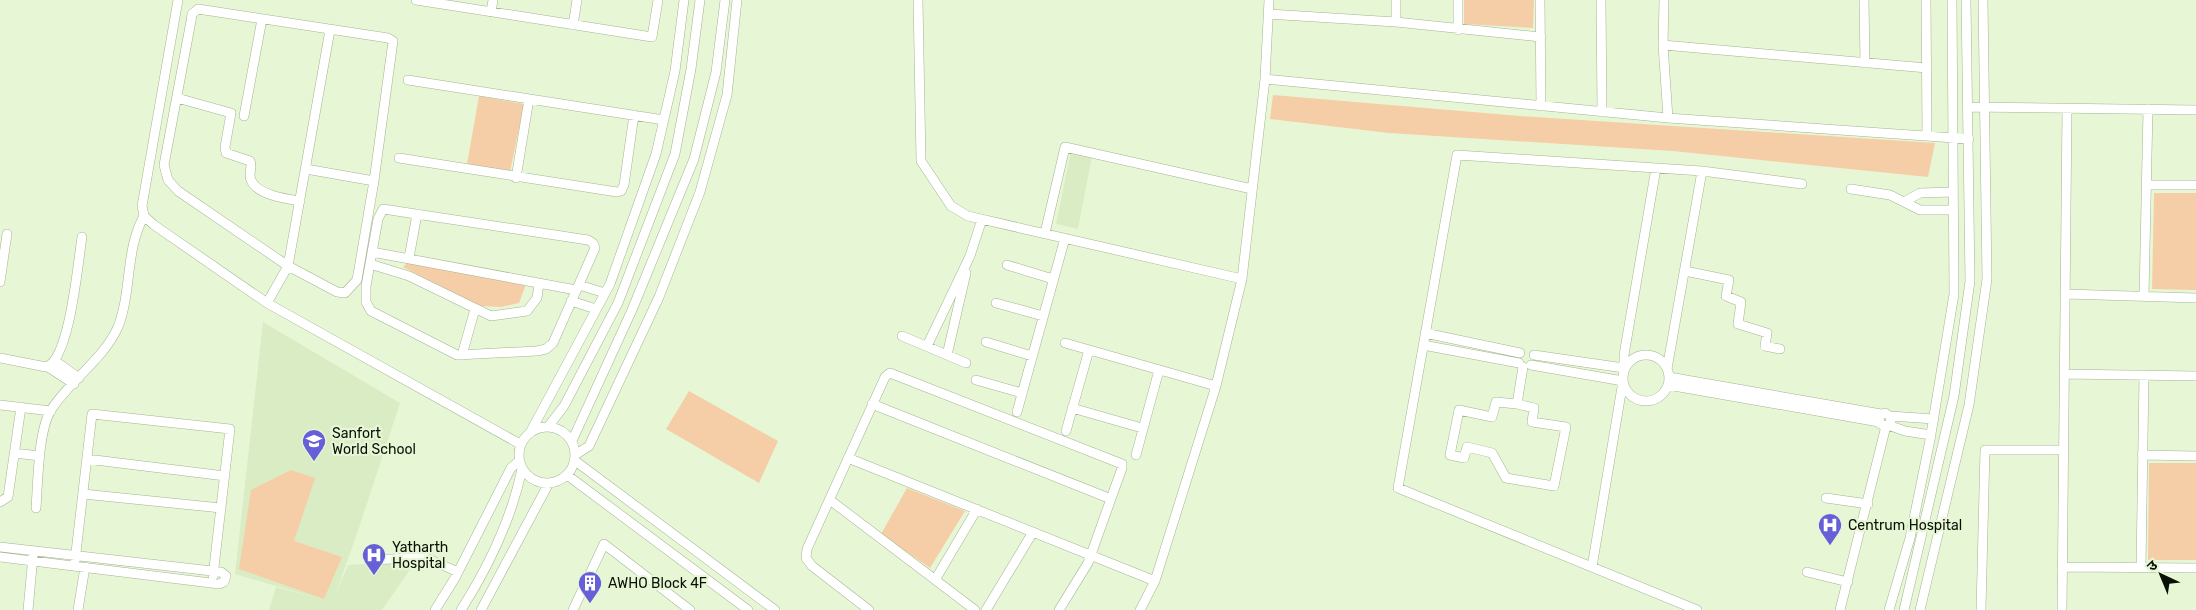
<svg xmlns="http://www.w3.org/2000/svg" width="2196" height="610" font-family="Rubik,'Noto Sans Devanagari',sans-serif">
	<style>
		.built { fill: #daecc4 }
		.green { fill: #f5cea7 }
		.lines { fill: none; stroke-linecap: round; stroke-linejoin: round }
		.minor-casing { stroke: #a4b393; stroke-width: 10 }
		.minor { stroke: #fff; stroke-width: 9 }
		.labels { text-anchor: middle; stroke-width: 4.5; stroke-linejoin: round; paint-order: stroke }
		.poi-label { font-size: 14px; fill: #0b1006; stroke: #e7f7d6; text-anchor: start }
	</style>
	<rect width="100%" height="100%" fill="#e7f7d6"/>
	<path class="built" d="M1071,151L1092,156L1078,229L1056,224Z
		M263,322L400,403L361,522L336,593L348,565L416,561L382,610H269L276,587L323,600L235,574Z"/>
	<path class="green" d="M1464,0H1534L1533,28L1464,24Z
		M1273,95L1520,116L1935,143L1928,177L1673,151L1389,133L1270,119Z
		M479,96L524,104L510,172L467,164Z
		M2154,193H2196V290L2152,289Z
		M409,261L521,282L525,287L519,303L501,307L479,306L403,267Z
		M689,391L778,441L759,483L666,429Z
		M2149,463H2196V560H2148Z
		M291,470L315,478L294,541L342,557L324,599L239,569L251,490Z
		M907,488L965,511L930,568L881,534Z"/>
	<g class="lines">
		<g class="minor-casing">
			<path id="minor" d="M178,0L142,206L144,216L154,225L267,303L520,444
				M416,0L652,37L658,0
				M918,0L921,161L951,206L968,216L1242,279
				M1396,0V22
				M1458,0V30
				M1540,0L1541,106
				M1601,0L1602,112
				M1664,0L1663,45L1668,118
				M1864,0L1865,63
				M1926,0L1927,136
				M198,9L388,38L393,41L374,181L357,280L345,293L337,292L288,266L178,191L168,180L164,165L191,21L192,14Z
				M491,12L493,0
				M1268,14L1396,22L1541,37
				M573,25L577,0
				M1663,45L1927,68
				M1265,79L1668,118L1969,139
				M408,80L664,120
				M177,98L231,113L225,147L226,153L250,161C253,167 248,173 251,180C257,195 286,199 300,201
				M1968,107L2196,110
				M244,116L262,19
				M399,158L617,192L621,191L624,185L634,115
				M306,169L374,181
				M516,178L529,99
				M2146,185H2196
				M1851,189L1890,195L1920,210H1953
				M1904,202L1920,193L1953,192
				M383,209L588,240L593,243L595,248L553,343L546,349L537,351L457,355L371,311L366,302V286L378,219Z
				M1045,233L1065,147L1252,189
				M372,252L576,290
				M409,258L417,214
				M370,264L409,276L491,316L527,311L537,298L539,283
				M1007,265L1053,279
				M1685,271L1729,280L1726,296L1741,302L1738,324L1767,333L1765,346L1780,349
				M0,282L7,234
				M579,285L605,293
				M2066,294L2196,298
				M2144,296L2148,109
				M571,301L596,309
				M267,303L288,266L330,30
				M996,303L1043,316
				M1425,333L1520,353
				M902,336L966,363
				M986,342L1032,356
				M1065,343L1216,386
				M1423,345L1519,363
				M927,346L970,256L982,219
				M1623 378a23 23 0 1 1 46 0a23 23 0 1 1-46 0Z
				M462,355L475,309
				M947,355L966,273
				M1534,355L1624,368V355L1656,168
				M0,358L46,367C70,360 78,261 82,237
				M55,361L79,378
				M1531,365L1623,381L1592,567
				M48,367L74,384
				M1667,369L1702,171
				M2064,374L2196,376
				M1669,377L1881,414
				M976,380L1022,393
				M1668,385L1879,422
				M872,404L1111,499
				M1517,404L1534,408L1532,422L1566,427L1554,486L1506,478L1492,453L1467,447L1464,458L1450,455L1459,410L1492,417L1496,402L1517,404L1523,367
				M0,405L51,411
				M1072,408L1142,428
				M1017,412L1065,238
				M1890,416L1934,419
				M1888,425L1905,431L1931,435
				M548,427L564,406L618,303L675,154L691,69L700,0
				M519 455a28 28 0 1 1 56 0a28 28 0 1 1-56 0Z
				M531,431L610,284L656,154L675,71L684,0
				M1066,431L1089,350
				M572,441L632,310L694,159L716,72L725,0
				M14,453L40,456
				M575,455L589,446L659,297L700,192L727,95L737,0
				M1136,455L1159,370
				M2142,455L2196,456
				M848,458L1155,581
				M87,459L225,476
				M574,460L775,610
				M567,475L748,610
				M83,494L221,508
				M1826,498L1868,504
				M830,500L975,610
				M0,502L8,497L21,407
				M36,508C38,482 38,431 51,410C70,380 103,360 118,327C132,291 125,250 144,216
				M0,547L221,572L226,576L224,582L219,584L0,557
				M375,560L424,557L458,572
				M75,561L92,414L230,429L213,576
				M2062,567L2196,568
				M2141,567L2144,375
				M1807,572L1848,582
				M935,580L977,509
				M28,610L33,556
				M78,610L85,567
				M435,610L455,578L511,468L519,461
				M461,610C489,566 511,521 522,469
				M481,610L549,483
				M573,610L604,544L690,610
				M869,610L812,566L806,558L807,549L885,377L890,373L1122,464V468L1088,563L1059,610
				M986,610L1033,532
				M1140,610L1155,581L1216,386L1242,279L1265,79L1269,0
				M1697,610L1398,488L1457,155L1702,171L1802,184
				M1840,610L1886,426L1891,422L1890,416L1885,413L1879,416L1880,424L1886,426
				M1889,610L1910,538L1930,440L1954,294L1952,0
				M1904,610L1954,396L1970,281L1966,0
				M1920,610L1969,405L1987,279L1983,0
				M1981,610L1985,450H2063
				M2062,610L2067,109"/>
		</g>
		<use href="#minor" class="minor"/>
	</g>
	<defs>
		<g id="school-pin" transform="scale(1.25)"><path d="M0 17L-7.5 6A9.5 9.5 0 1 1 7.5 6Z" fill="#665fd8" stroke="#e7f7d6"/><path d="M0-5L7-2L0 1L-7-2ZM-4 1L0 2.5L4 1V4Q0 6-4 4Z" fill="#fff"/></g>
		<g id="hospital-pin" transform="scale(1.25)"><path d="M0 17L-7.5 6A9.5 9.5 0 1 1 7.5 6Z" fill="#665fd8" stroke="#e7f7d6"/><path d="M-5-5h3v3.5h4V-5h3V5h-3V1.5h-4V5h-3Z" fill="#fff"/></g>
		<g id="building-pin" transform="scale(1.25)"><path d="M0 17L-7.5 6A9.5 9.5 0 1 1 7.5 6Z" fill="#665fd8" stroke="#e7f7d6"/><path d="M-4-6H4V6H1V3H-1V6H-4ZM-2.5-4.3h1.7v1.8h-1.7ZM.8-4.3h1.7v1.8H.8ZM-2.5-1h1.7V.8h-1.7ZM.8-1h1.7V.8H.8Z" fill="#fff"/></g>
	</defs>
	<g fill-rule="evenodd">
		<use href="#school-pin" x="314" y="441"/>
		<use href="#hospital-pin" x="1830" y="525"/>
		<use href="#hospital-pin" x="374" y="555"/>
		<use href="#building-pin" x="590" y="583"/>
	</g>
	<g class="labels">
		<g class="poi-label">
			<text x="332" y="438">Sanfort<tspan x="332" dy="16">World School</tspan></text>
			<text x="1848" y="530">Centrum Hospital</text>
			<text x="392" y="552">Yatharth<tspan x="392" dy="16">Hospital</tspan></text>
			<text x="608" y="588">AWHO Block 4F</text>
		</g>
	</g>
	<g transform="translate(2161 575) rotate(316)" stroke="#e7f7d6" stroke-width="4" paint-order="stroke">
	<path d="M0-4L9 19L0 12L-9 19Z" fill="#0b1006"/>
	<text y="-8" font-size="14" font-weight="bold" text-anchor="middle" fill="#0b1006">उ</text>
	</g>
</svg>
